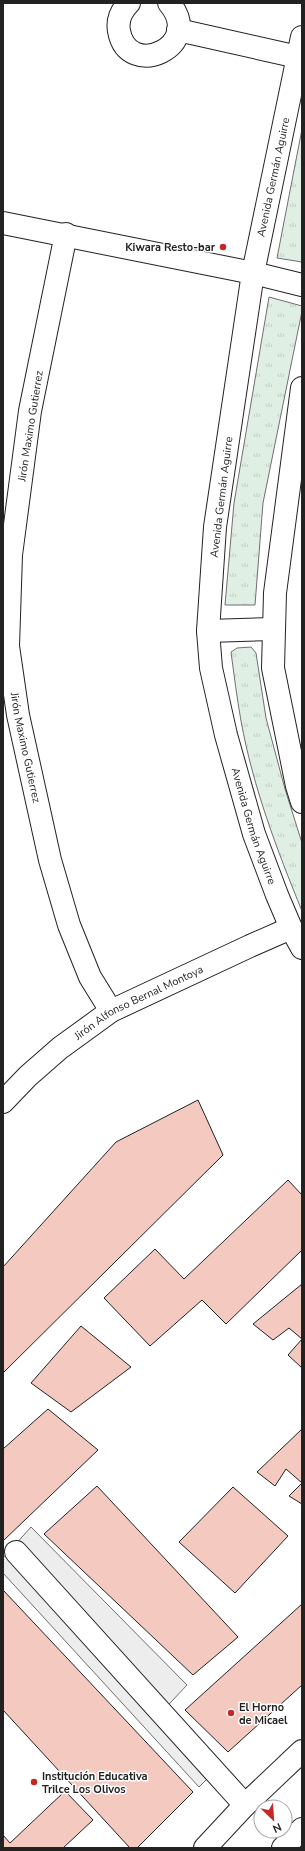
<svg xmlns="http://www.w3.org/2000/svg" width="305" height="1851" font-family="'Nunito Sans',sans-serif">
	<style>
		.grass { fill: url(#grass-tufts); stroke: #6f6f6f }
		.parking { fill: #ededed; stroke: #6f6f6f }
		.building { fill: #f3c9c0; stroke: #222 }
		.lines { fill: none; stroke-linecap: round; stroke-linejoin: round }
		.minor-casing { stroke: #222; stroke-width: 24 }
		.major-casing { stroke: #222; stroke-width: 24 }
		.minor { stroke: #fff; stroke-width: 22 }
		.major { stroke: #fff; stroke-width: 22 }
		.poi-dot { fill: #c62828; stroke: #fff; stroke-width: 1.5 }
		.labels { text-anchor: middle; stroke-width: 3; stroke-linejoin: round; paint-order: stroke }
		.street-label { font-size: 11px; fill: #222; stroke: #fff }
		.poi-label { font-size: 11px; font-weight: bold; fill: #222; stroke: #fff; text-anchor: start }
	</style>
	<defs>
		<pattern id="grass-tufts" width="24" height="20" patternUnits="userSpaceOnUse"><rect width="24" height="20" fill="#e0efe3"/><path d="M3 7l-1-3M5 7V3M7 7l1-3M15 17l-1-3M17 17v-4M19 17l1-3" fill="none" stroke="#c0cdc2"/></pattern>
	</defs>
	<rect width="100%" height="100%" fill="#fff"/>
	<path class="grass" d="M302,129V262L277,258Z
		M269,297L302,306V311L263,503L255,605H225L234,503Z
		M251,647L256,653L266,718L285,789L302,843V911C277,850 253,787 241,721C237,698 234,675 231,652L237,648Z"/>
	<path class="parking" d="M31,1527L187,1685L156,1718L211,1775L199,1787L3,1573V1558Z"/>
	<path class="building" d="M198,1100L223,1155L3,1373V1267L116,1142Z
		M288,1180L302,1195V1250L226,1324L202,1300L150,1346L104,1298L155,1249L184,1279Z
		M302,1284V1339L289,1328L273,1340L253,1324Z
		M81,1326L131,1367L71,1412L31,1383Z
		M302,1339V1368L288,1355Z
		M48,1409L98,1450L3,1541V1449Z
		M302,1429V1504L289,1496L302,1483L286,1469L275,1486L257,1472Z
		M97,1486L238,1637L193,1675L44,1534Z
		M233,1487L288,1536L235,1593L179,1542Z
		M3,1590L193,1792L137,1848H130L3,1710Z
		M302,1604V1685L228,1752L185,1710Z
		M65,1791L93,1820L63,1848H3V1835L10,1843Z"/>
	<g class="lines">
		<g class="minor-casing">
			<g id="minor">
				<path d="M129,3C121,11 117,20 119,31C128,81 206,46 169,3"/>
				<path d="M178,30L298,57"/>
				<path d="M3,223L253,273L302,285"/>
				<path id="s1" d="M66,234L30,411L11,555L8,646L18,715L50,860L69,925L90,977L111,1011"/>
				<path id="s2" d="M3,1102L28,1076L60,1048L111,1011L250,946L291,928"/>
				<path d="M16,1552L245,1805"/>
			</g>
		</g>
		<g class="major-casing">
			<g id="major">
				<path id="s3" d="M302,37L253,273L215,527L208,631L211,668L226,735L254,834L277,895L291,928L302,948"/>
				<path d="M302,388L275,593L273,668L297,786L302,802"/>
				<path d="M208,631L274,629"/>
				<path d="M205,1848L245,1805L302,1751"/>
				<path d="M283,1848L302,1829"/>
			</g>
		</g>
		<use href="#minor" class="minor"/>
		<use href="#major" class="major"/>
	</g>
	<g class="poi-dot">
		<circle cx="223" cy="247" r="4"/>
		<circle cx="231" cy="1713" r="4"/>
		<circle cx="34" cy="1782" r="4"/>
	</g>
	<g class="labels">
		<g class="street-label">
			<text transform="translate(273 177) rotate(-78)" y="4">Avenida Germán Aguirre</text>
			<text transform="translate(30 426) rotate(-81)" y="4">Jirón Maximo Gutierrez</text>
			<text transform="translate(221 497) rotate(-83)" y="4">Avenida Germán Aguirre</text>
			<text dy="4" stroke="none"><textPath href="#s1" startOffset="520">Jirón Maximo Gutierrez</textPath></text>
			<text dy="4" stroke="none"><textPath href="#s3" startOffset="803">Avenida Germán Aguirre</textPath></text>
			<text dy="4" stroke="none"><textPath href="#s2" startOffset="170">Jirón Alfonso Bernal Montoya</textPath></text>
		</g>
		<g class="poi-label">
			<text x="215" y="251" text-anchor="end">Kiwara Resto-bar</text>
			<text x="239" y="1711">El Horno<tspan x="239" dy="13">de Micael</tspan></text>
			<text x="42" y="1780">Institución Educativa<tspan x="42" dy="13">Trilce Los Olivos</tspan></text>
		</g>
	</g>
	<rect width="305" height="1851" fill="none" stroke="#222222" stroke-width="8"/>
	<g transform="translate(273 1819) rotate(155)"><circle r="19" fill="#ffffff" stroke="#a7a7a7"/>
	<path d="M0-3L7 15L0 10L-7 15Z" fill="#c62828"/>
	<text y="-6" font-size="11" font-weight="bold" text-anchor="middle" fill="#222222">N</text>
	</g>
</svg>
